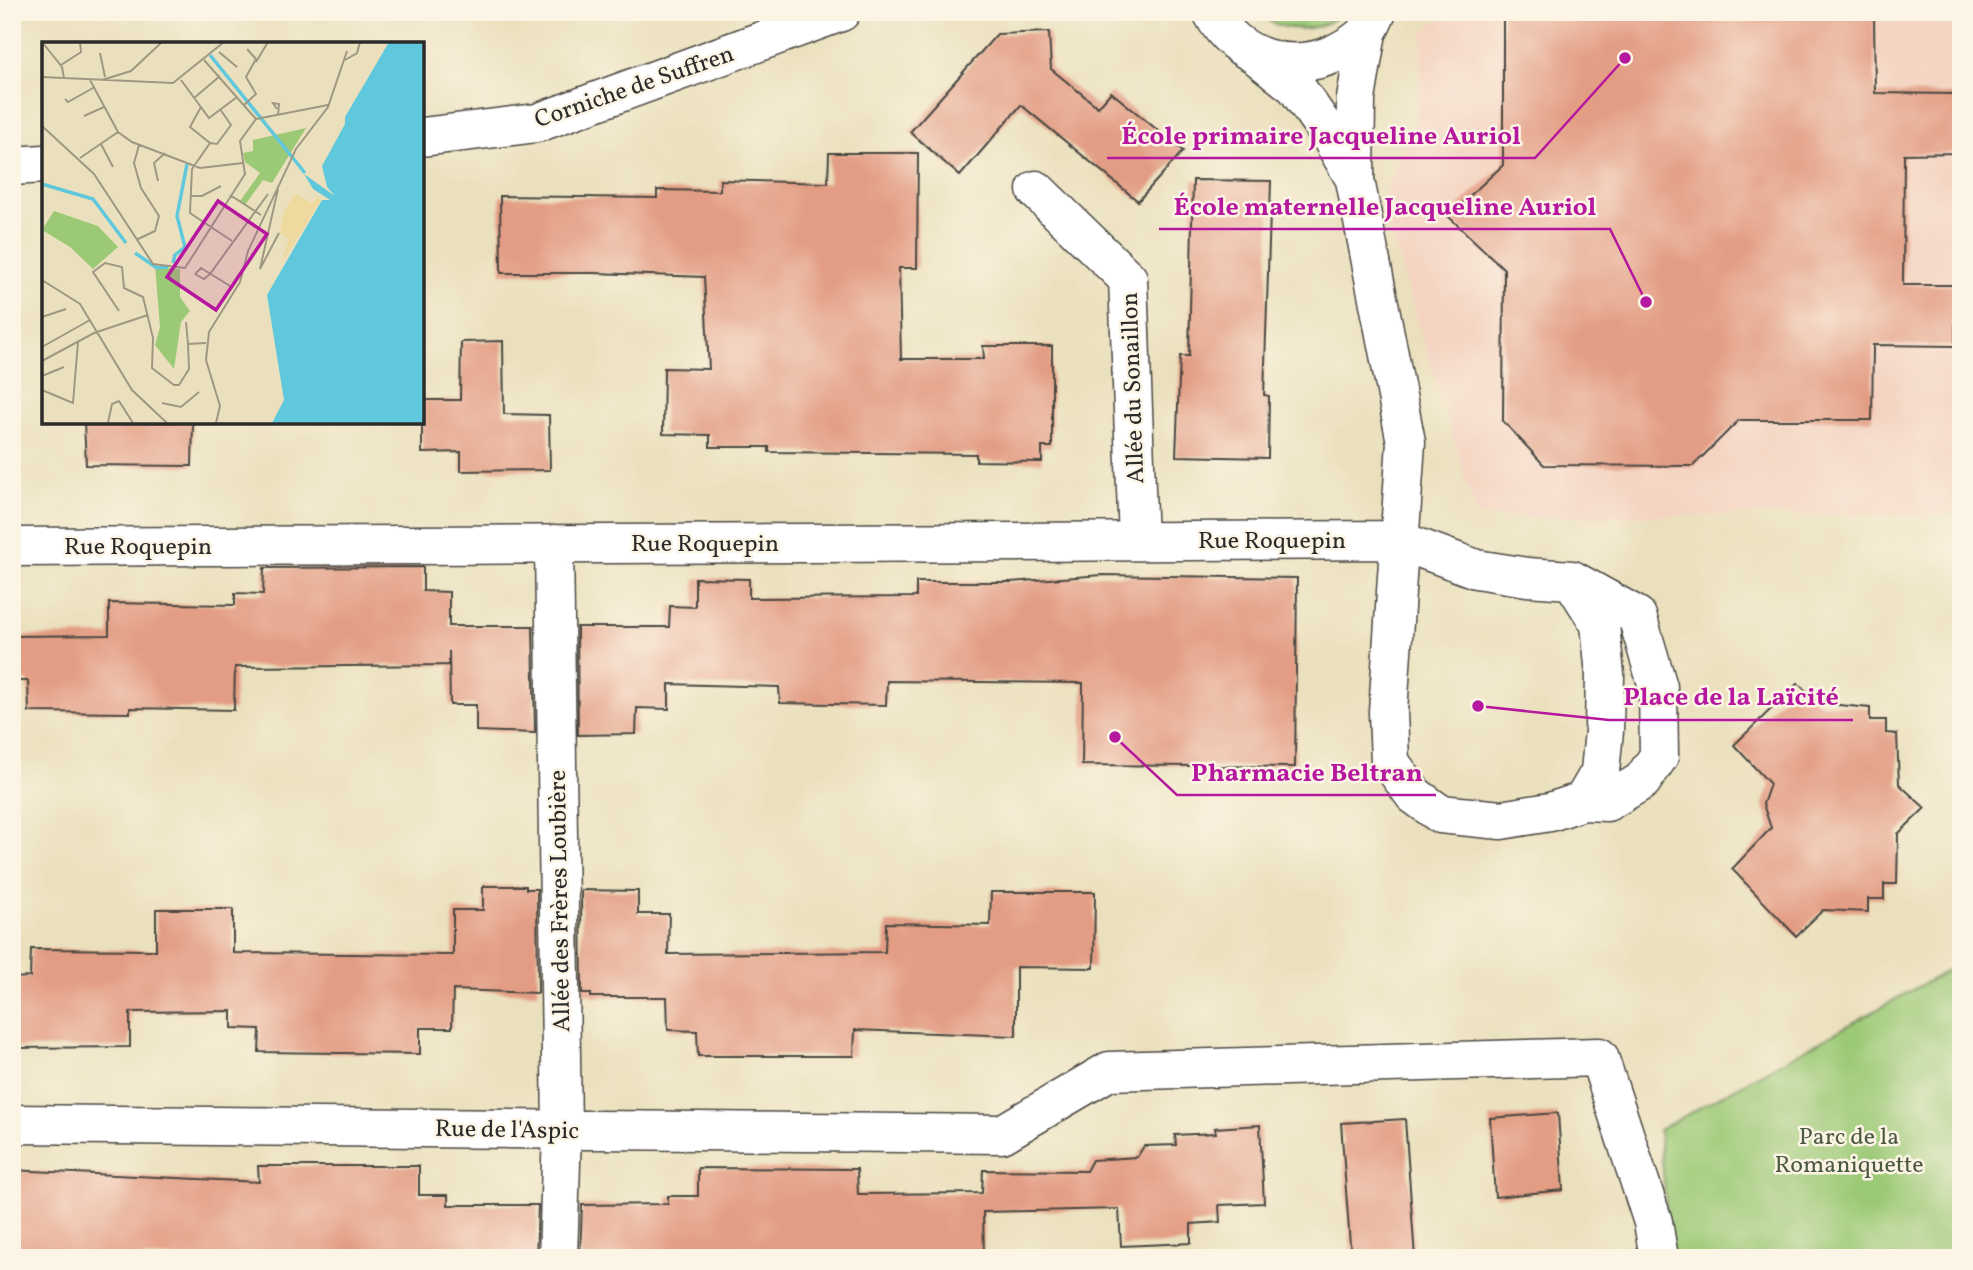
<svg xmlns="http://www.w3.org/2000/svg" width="1973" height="1270" font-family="Vollkorn,serif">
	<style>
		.built { fill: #f4d3c1 }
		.green { fill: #9cc976; stroke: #647a50; stroke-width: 2 }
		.building { fill: #e39d84 }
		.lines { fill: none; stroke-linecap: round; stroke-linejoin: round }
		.street-casing { stroke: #484641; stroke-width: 41 }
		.secondary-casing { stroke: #484641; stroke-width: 41 }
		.street { stroke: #fff; stroke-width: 38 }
		.secondary { stroke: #fff; stroke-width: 38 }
		.labels { text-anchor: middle; stroke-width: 5; stroke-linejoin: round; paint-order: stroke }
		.street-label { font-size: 24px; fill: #2b2b2b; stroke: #fcf5e5 }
		.park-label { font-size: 24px; fill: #4d5a42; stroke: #fcf5e5 }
		.inset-river { fill: none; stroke: #60c8dc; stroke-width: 3.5 }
		.inset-road { fill: none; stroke: #9e9883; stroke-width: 2 }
		.view { fill: #b5179e; fill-opacity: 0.15; stroke: #b5179e; stroke-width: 3.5 }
		.inset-edge { fill: none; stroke: #2b2b2b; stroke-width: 3.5 }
		.leader { fill: none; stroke: #b5179e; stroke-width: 2.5 }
		.callout-dot { fill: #b5179e; stroke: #fcf5e5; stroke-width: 2.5 }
		.callout-label { font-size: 26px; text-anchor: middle; font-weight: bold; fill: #b5179e; stroke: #fcf5e5; stroke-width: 5; stroke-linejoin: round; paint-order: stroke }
	</style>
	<rect width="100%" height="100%" fill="#fcf5e5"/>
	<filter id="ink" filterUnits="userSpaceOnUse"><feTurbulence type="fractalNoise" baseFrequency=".0143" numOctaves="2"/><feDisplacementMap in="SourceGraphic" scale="14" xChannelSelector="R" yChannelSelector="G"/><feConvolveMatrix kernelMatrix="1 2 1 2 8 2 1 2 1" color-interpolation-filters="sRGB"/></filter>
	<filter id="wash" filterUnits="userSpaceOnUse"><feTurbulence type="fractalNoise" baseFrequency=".00686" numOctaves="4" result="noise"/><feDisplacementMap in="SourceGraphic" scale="28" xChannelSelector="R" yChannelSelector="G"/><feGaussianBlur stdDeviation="1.57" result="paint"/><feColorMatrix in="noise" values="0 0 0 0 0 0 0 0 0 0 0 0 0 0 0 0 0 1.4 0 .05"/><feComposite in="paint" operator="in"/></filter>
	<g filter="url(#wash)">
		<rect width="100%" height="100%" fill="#ebe0bd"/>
		<path class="built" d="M1447,12H1961V514L1477,517L1381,202L1416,119L1423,32Z"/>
		<path class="green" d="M1255,12H1342C1318,36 1279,32 1255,12Z
			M1961,963V1258H1671L1659,1130Z"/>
		<g id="blocks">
			<path class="building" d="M1510,12H1734V16H1874L1875,93L1957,94L1958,153L1904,154L1903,285H1956L1955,346L1873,345L1872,420H1739L1693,466L1544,465L1503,421L1504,269L1448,216L1503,165V14Z
				M1049,32L1051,69L1098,107L1111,92L1183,151L1138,201L1021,105L960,176L910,132L997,34Z
				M829,153H918L917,268H899L901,359H984L983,346H1052V447H1042V462L976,461V454L769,452V447H710V435L663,434L664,368L709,369L704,277L594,273H501L500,196L657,198V190L720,191V180L828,183Z
				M1193,180L1271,181L1264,395L1269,396L1268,458L1176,456L1180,356H1189Z
				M503,341L504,414L549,415L550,470L461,471V452L422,453V400H460L461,342Z
				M84,422H193L192,466L86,465Z
				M423,567V591L449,592V626H533L535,733L476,731V705H450L449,651V665L235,667L234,710L130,708V713L29,712L28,681H12V636L109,635V603L235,605V593L263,594L264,568Z
				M1102,575L1297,578L1295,767L1082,765L1083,683L887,681L886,705L780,703L779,687L669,684V709L637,708L636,734L578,735L577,627H669L670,606L695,607V578L749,579V598L916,597V582H1010Z
				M1798,683L1818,703L1870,708V720H1886V733L1897,734L1899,784L1925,808L1898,834L1897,884H1884V899H1868V912L1823,910L1796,936L1732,869L1771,828L1763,804L1770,784L1734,745Z
				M483,886H526V889H537L538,993L453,990L452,1028H420V1054L259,1052L260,1029L232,1028V1011L130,1012V1047L12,1048V978L30,977L31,949L156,950V909H233V953L453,955V910H483Z
				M581,890L638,891V914H669L668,954L885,952L886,923L990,925L991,892H1095L1094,968L1016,967V1036L855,1030L854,1056H698L697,1031L668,1030L667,997H591V994H582Z
				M1558,1113L1563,1190L1495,1197L1490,1118Z
				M1405,1119L1415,1258H1351L1341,1123Z
				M1260,1125L1264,1203L1219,1205L1220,1222L1191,1224V1243L1121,1246L1119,1209L983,1212L984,1258H580L582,1205L668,1204V1196H698V1168L857,1169L858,1194L982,1193L983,1170L1086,1171L1092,1160L1137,1157L1144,1146L1176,1145L1175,1135L1216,1133L1215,1128Z
				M258,1166H419V1195H448V1205H538L536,1258H12V1170L259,1182Z"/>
		</g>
	</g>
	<g filter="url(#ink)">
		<use href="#blocks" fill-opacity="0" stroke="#484641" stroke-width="2"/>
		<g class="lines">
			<g class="street-casing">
				<path id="street" d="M1367,32L1356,99L1355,180L1406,442L1388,712L1390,762L1414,795L1440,814L1501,820L1550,812L1583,801L1607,802L1642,781L1659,756L1658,687L1637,616L1574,581
					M1257,56L1296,87L1330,136L1355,179
					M1036,190L1128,279L1138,541
					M554,544L562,1130L558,1258
					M12,547L1398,540L1476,569L1527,577L1572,580L1600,624L1605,675L1604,731L1600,772L1583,801
					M12,1124L1002,1134L1109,1071L1599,1057L1653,1222L1659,1258"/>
			</g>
			<g class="secondary-casing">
				<path id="secondary" d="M1212,12C1236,59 1290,74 1336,53C1346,48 1360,40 1367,31C1372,26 1374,18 1377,12
					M422,137L537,123L841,12
					M12,166L44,164"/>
			</g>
			<use href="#street" class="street"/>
			<use href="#secondary" class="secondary"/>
		</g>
	</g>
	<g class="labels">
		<g class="street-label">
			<text transform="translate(634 86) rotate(-19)" y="8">Corniche de Suffren</text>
			<text transform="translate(1132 388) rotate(-92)" y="8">Allée du Sonaillon</text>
			<text x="1272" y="548">Rue Roquepin</text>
			<text x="705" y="551">Rue Roquepin</text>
			<text x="138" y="554">Rue Roquepin</text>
			<text transform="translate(559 901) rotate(-91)" y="8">Allée des Frères Loubière</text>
			<text transform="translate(507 1129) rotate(1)" y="8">Rue de l'Aspic</text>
		</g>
		<g class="park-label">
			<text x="1849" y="1144">Parc de la<tspan x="1849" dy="28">Romaniquette</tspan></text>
		</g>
	</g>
	<g transform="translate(42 42)">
		<rect width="382" height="382" fill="#ebe0bd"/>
		<path d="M264,86L230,141L221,138L203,163L198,159L218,131L203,120L201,111L211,109V98ZM12,169L56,184L76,205L51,227L28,205L0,188ZM113,224L138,227V255L148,269L139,280L132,327L113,303L118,285Z" fill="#9cc976"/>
		<path d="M253,152L270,161L275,155L279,158L239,222L247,197L238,191L242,169Z" fill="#eeda9e"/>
		<path d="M347,0H381V381H230L242,358L225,253L280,158H288L271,147L262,132L293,154L285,145L280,124L303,82V75Z" fill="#60c8dc"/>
		<path class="inset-river" d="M168,13L263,131M0,142L51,157L84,201M93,211L115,226L126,225M131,221L133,213L143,205L135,174L145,122"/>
		<path class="inset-road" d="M0,0L20,25L22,36M285,0H314M177,10L195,25M58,11L63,35M162,18L214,77M303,18L315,11L318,0M214,20L226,0M19,23L39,10L38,0M0,35L131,41L182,0M48,38L76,90L90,100L158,126L201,121M60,38L89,29L120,0M139,38L167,76L195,55M152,56L178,34M23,57L26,60L51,46M202,63L214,52L204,35L214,17L205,7M159,65L148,85L168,101L150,127L148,171L190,199M235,67L231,61L237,62L236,73M42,74L62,65M214,77L286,63M0,84L52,132L111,222L143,226L203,132L198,99L214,77M168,101L175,102L189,83L178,67M59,102L71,125M38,116L76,90M116,139L112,121L123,111M236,147L218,227L237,191M188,153L219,173M149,154H160L179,144M94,198L113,189L117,174L99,146L92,121L97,103M153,232L162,237L168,232L226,152M153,232L159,226L188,244M0,238L38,262L90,348L125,381M77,269L51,230L63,221L80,225L82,246L101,255L111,296L110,326L132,343H137L147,327L146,302L164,301M0,275L24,267M144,280L146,302M0,305L48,278M0,319L52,291L106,273M0,334L22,325M0,348L31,361L36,300M120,361L139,365L157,350M66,381L70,362L77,359L91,381M174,381L178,364L164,318L167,290L198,240L206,209L254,107L286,65L305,9"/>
		<path class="view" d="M176,159L225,192L174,268L125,235Z"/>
		<rect width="382" height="382" class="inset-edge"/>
	</g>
	<path class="leader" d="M1625 58L1535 158H1107M1646 302L1610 229H1159M1478 706L1609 720H1853M1115 737L1177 795H1436"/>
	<g class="callout-dot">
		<circle cx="1625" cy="58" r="7"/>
		<circle cx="1646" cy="302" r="7"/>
		<circle cx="1478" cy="706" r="7"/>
		<circle cx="1115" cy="737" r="7"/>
	</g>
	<g class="callout-label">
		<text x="1321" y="144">École primaire Jacqueline Auriol</text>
		<text x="1385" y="215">École maternelle Jacqueline Auriol</text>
		<text x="1731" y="705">Place de la Laïcité</text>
		<text x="1307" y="781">Pharmacie Beltran</text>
	</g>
	<rect width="1973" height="1270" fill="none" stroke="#fcf5e5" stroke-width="42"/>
</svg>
